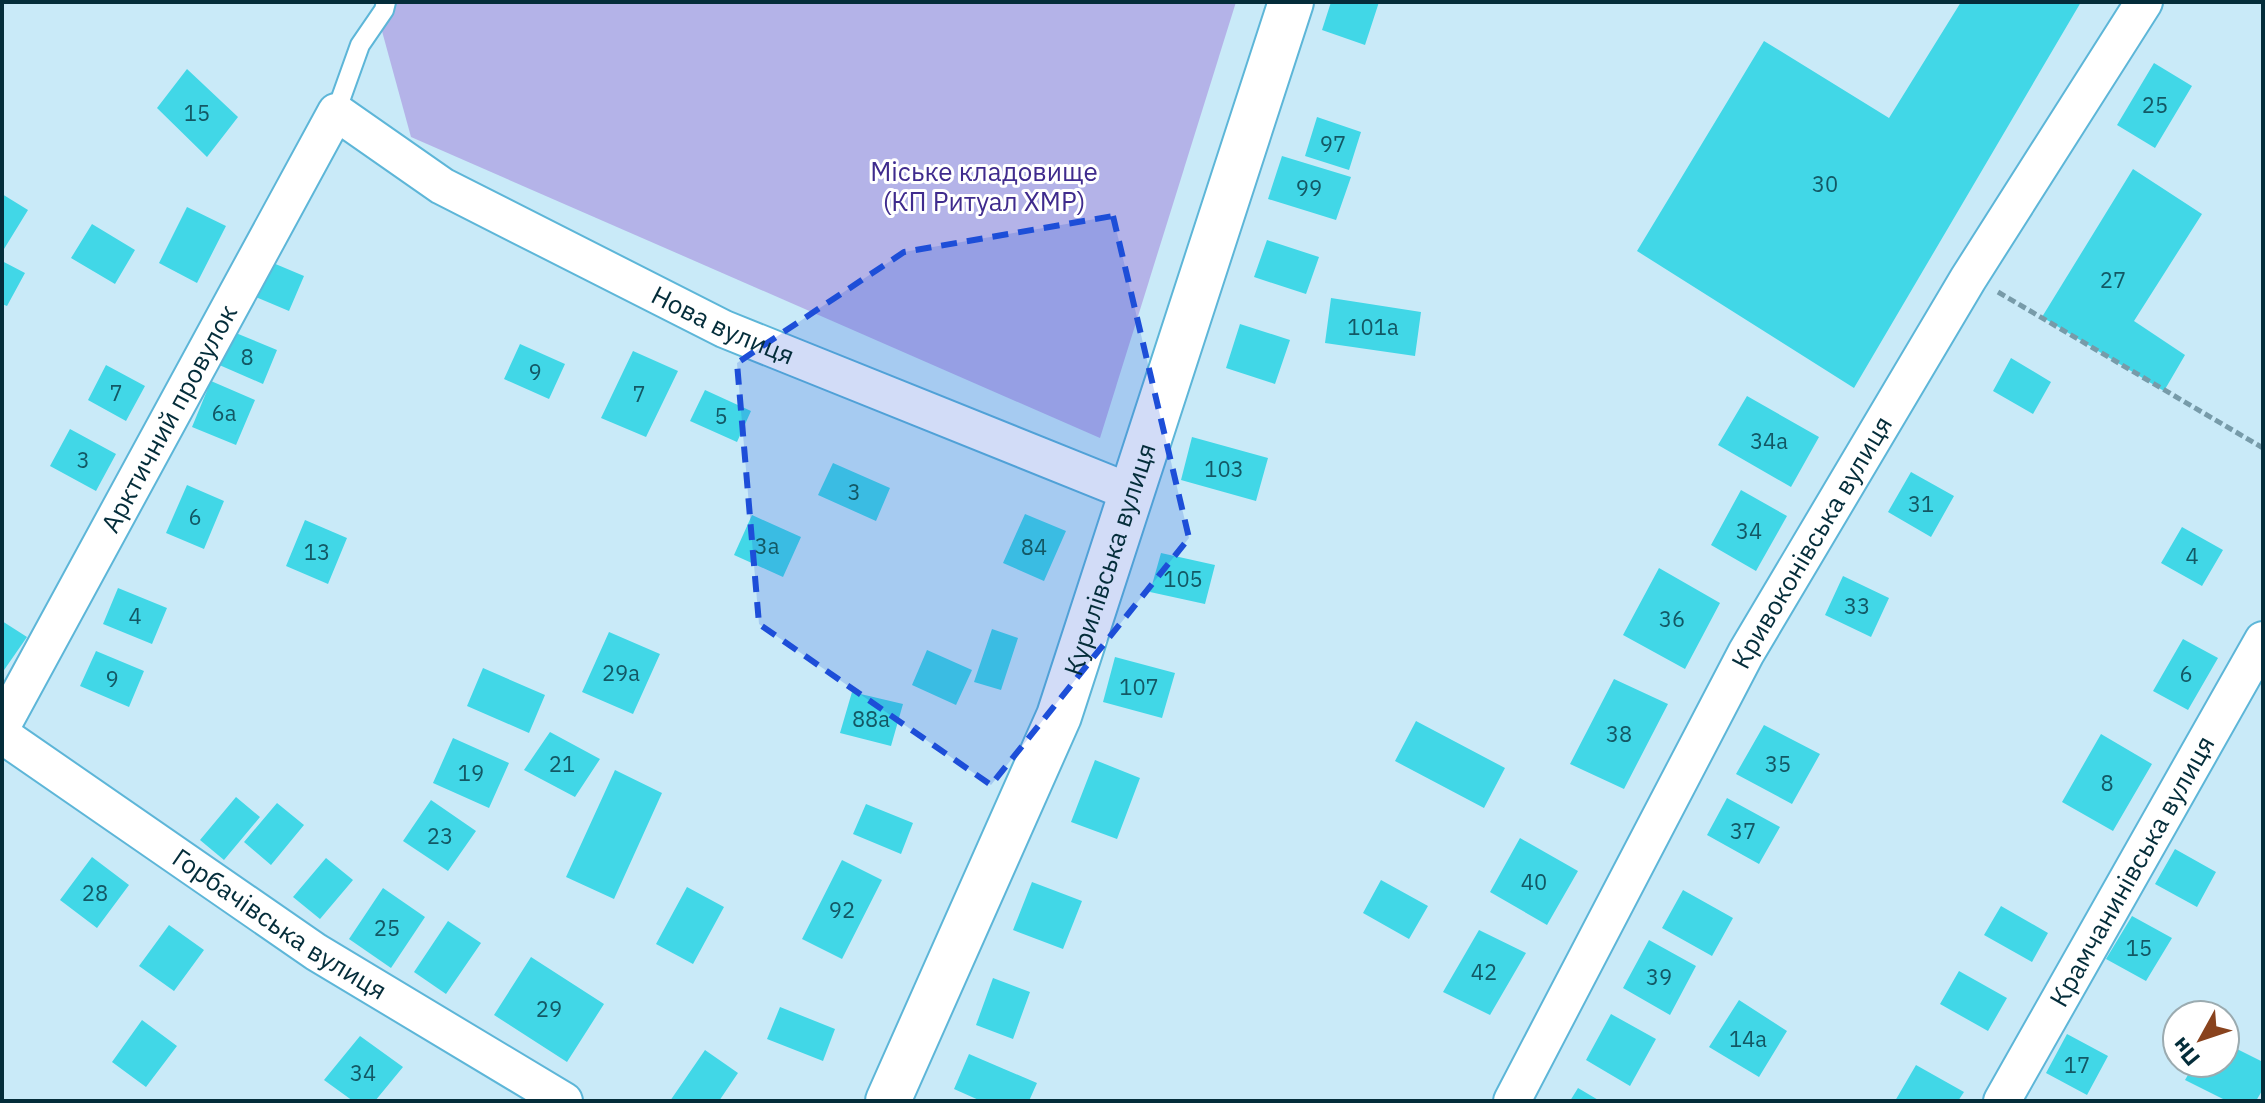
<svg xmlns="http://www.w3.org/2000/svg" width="2265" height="1103" font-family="'IBM Plex Sans',sans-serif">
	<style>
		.green { fill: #b4b3e8 }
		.building { fill: #41d7e7 }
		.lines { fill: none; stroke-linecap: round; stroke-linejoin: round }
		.lane-casing { stroke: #5db6d8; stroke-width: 22 }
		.street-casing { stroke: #5db6d8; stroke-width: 40 }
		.secondary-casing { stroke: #5db6d8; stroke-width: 48 }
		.path { stroke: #779ba9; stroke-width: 5; stroke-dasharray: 8 4; stroke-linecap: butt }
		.lane { stroke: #fff; stroke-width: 18 }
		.street { stroke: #fff; stroke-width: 36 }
		.secondary { stroke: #fff; stroke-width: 44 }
		.marked { fill: #1d4ed8; fill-opacity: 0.2; stroke: #1d4ed8; stroke-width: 6; stroke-dasharray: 16 10; stroke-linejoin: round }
		.labels { text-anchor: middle; stroke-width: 6; stroke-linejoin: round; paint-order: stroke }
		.number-label { font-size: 22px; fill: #135865 }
		.park-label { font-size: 26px; fill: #3f2b8d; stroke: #fff }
		.street-label { font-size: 26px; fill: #042d3a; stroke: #fff }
	</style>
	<rect width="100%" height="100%" fill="#c9eaf8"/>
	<path class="green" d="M374,2H1236L1100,438L411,137Z"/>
	<path class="building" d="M1331,2H1379L1365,45L1322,30Z
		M1961,2H2081L1854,388L1637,251L1764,41L1889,118Z
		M2154,63L2192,86L2155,148L2117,125Z
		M187,69L238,117L207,157L157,108Z
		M1317,117L1361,132L1349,170L1305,156Z
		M1282,156L1351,177L1336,220L1268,199Z
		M2133,169L2202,214L2134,321L2185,355L2164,391L2042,317Z
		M2,194L28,210L4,249L2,248Z
		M187,207L226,226L197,283L159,263Z
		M92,224L135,250L115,284L71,258Z
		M1267,240L1319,257L1306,294L1254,277Z
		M266,260L304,276L289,311L251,295Z
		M2,261L25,273L7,306L2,304Z
		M1331,298L1421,312L1415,356L1325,343Z
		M1240,324L1290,340L1275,384L1226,368Z
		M231,331L277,350L263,384L217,364Z
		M520,344L565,364L549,399L504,379Z
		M633,351L678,371L646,437L601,418Z
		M2011,358L2051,382L2033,414L1993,391Z
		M106,365L145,386L126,421L88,400Z
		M211,381L255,400L236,445L192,427Z
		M705,390L751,411L737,442L690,421Z
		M1747,396L1819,437L1791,487L1718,445Z
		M70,429L116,454L96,491L50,466Z
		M1192,437L1268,458L1256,501L1181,480Z
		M833,463L890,488L876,521L818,495Z
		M1911,472L1954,496L1931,537L1888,512Z
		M187,485L224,501L204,549L166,533Z
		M1741,490L1787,516L1756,571L1711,545Z
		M1025,514L1066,531L1044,581L1003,563Z
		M752,515L801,537L783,577L734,555Z
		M305,520L347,538L328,584L286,566Z
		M2182,527L2223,550L2202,586L2161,563Z
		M1161,553L1215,565L1205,604L1150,592Z
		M1659,568L1720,603L1685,669L1623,635Z
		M1843,576L1889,598L1871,637L1825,615Z
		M118,588L167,608L152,644L103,624Z
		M2,621L27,637L2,673Z
		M992,629L1018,638L1001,690L974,682Z
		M609,632L660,654L633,714L582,692Z
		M2183,639L2218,658L2188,710L2153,691Z
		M927,650L972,670L956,705L912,685Z
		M96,651L144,671L129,707L80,686Z
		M1115,657L1175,673L1162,718L1103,702Z
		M483,668L545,695L529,733L467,706Z
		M1614,679L1668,704L1624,789L1570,764Z
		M852,692L903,704L891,746L840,733Z
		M1416,721L1505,768L1484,808L1395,761Z
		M1764,725L1820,754L1792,804L1736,774Z
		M550,732L600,759L575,797L524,770Z
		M2101,734L2152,764L2113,831L2062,802Z
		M453,738L509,763L489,808L433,783Z
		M1095,760L1140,778L1117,839L1071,822Z
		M615,770L662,793L614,899L566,877Z
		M236,797L260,817L224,860L200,840Z
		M1727,798L1780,827L1759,864L1707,835Z
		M431,800L476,831L448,871L403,841Z
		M277,803L304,825L271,865L244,842Z
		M866,804L913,823L901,854L853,834Z
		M1520,838L1578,871L1547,925L1490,892Z
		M2175,849L2216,872L2197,907L2155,884Z
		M92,857L129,885L97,928L60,900Z
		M326,858L353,880L320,919L293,897Z
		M842,860L882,880L842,959L802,939Z
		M1381,880L1428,906L1409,939L1363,913Z
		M1032,882L1082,901L1063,949L1013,930Z
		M687,887L724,907L693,964L656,944Z
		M383,888L425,917L391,968L349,939Z
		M1683,890L1733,918L1712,956L1662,928Z
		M2001,906L2048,933L2032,962L1984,935Z
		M2132,916L2172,938L2146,981L2106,959Z
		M448,921L481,943L446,994L414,972Z
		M169,925L204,950L174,991L139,966Z
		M1479,930L1526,953L1490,1015L1443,992Z
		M1649,940L1696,966L1670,1015L1623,988Z
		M531,957L604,1004L567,1062L494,1015Z
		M1959,971L2007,998L1988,1031L1940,1004Z
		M993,978L1030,992L1013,1039L976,1025Z
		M1739,1000L1787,1031L1759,1077L1709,1047Z
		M780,1007L835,1029L823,1061L767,1039Z
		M1611,1014L1656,1039L1630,1086L1586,1060Z
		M142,1020L177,1046L146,1087L112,1062Z
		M2067,1034L2108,1056L2087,1095L2046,1073Z
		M360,1036L403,1067L375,1101H353L324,1080Z
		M2225,1043L2263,1062V1089L2256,1101H2227L2185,1080L2195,1063H2225Z
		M705,1050L738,1073L719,1101H670Z
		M969,1054L1037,1083L1029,1101H981L954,1089Z
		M1916,1065L1964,1092L1958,1101H1895Z
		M1578,1088L1600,1101H1570Z"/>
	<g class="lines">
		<g class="lane-casing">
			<path id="lane" d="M336,112L360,45L384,10L386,2"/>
		</g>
		<g class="street-casing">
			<g id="street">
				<path id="s1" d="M2,726L336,112L442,186L724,329L1132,493"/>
				<path id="s2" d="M2,735L316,952L564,1101"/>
				<path id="s3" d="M1512,1101L1746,653L1968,279L2144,2"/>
				<path id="s4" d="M2002,1101L2263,640"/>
			</g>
		</g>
		<g class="secondary-casing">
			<g id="secondary">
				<path id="s5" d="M888,1101L1059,716L1291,2"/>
			</g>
		</g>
		<path class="path" d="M1998,292L2263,448"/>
		<use href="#lane" class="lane"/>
		<use href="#street" class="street"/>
		<use href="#secondary" class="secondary"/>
	</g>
	<path class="marked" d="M1113,216L1189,538L991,785L759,624L737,363L904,252Z"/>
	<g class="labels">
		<g class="number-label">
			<text x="2155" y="113">25</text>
			<text x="197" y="121">15</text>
			<text x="1333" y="152">97</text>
			<text x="1825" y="192">30</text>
			<text x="1309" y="196">99</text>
			<text x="2113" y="288">27</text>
			<text x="1373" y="335">101а</text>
			<text x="247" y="365">8</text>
			<text x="535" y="380">9</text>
			<text x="116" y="401">7</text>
			<text x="639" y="402">7</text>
			<text x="224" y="421">6а</text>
			<text x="721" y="424">5</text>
			<text x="1769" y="449">34а</text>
			<text x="83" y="468">3</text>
			<text x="1224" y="477">103</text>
			<text x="854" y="500">3</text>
			<text x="1921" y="512">31</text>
			<text x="195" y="525">6</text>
			<text x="1749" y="539">34</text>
			<text x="767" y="554">3а</text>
			<text x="1034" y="555">84</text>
			<text x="317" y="560">13</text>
			<text x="2192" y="564">4</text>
			<text x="1183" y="587">105</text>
			<text x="1857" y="614">33</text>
			<text x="135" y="624">4</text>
			<text x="1672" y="627">36</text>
			<text x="621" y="681">29а</text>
			<text x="2186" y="682">6</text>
			<text x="112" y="687">9</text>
			<text x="1139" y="695">107</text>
			<text x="871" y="727">88а</text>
			<text x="1619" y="742">38</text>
			<text x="562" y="772">21</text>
			<text x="1778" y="772">35</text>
			<text x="471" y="781">19</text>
			<text x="2107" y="791">8</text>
			<text x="1743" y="839">37</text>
			<text x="440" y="844">23</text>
			<text x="1534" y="890">40</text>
			<text x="95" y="901">28</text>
			<text x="842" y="918">92</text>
			<text x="387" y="936">25</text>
			<text x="2139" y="956">15</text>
			<text x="1484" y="980">42</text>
			<text x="1659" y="985">39</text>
			<text x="549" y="1017">29</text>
			<text x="1748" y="1047">14а</text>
			<text x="2077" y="1073">17</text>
			<text x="363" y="1081">34</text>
		</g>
		<g class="park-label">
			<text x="984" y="181">Міське кладовище<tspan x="984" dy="30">(КП Ритуал ХМР)</tspan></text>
		</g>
		<g class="street-label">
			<text dy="9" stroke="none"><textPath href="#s1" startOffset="1142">Нова вулиця</textPath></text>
			<text dy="9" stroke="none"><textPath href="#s1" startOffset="350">Арктичний провулок</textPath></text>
			<text dy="9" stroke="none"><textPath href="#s3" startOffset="634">Кривоконівська вулиця</textPath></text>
			<text dy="9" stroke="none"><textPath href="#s5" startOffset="586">Курилівська вулиця</textPath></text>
			<text dy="9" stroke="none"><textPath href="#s4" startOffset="264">Крамчанинівська вулиця</textPath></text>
			<text dy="9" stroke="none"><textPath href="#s2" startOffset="336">Горбачівська вулиця</textPath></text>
		</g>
	</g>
	<rect width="2265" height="1103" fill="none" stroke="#042d3a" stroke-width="8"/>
	<g transform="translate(2201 1039) rotate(230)"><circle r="38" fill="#ffffff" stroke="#9babb0" stroke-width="2"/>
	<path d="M0-6L14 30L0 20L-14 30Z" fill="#89431e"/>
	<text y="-12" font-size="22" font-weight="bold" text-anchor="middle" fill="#042d3a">Пн</text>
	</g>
</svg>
